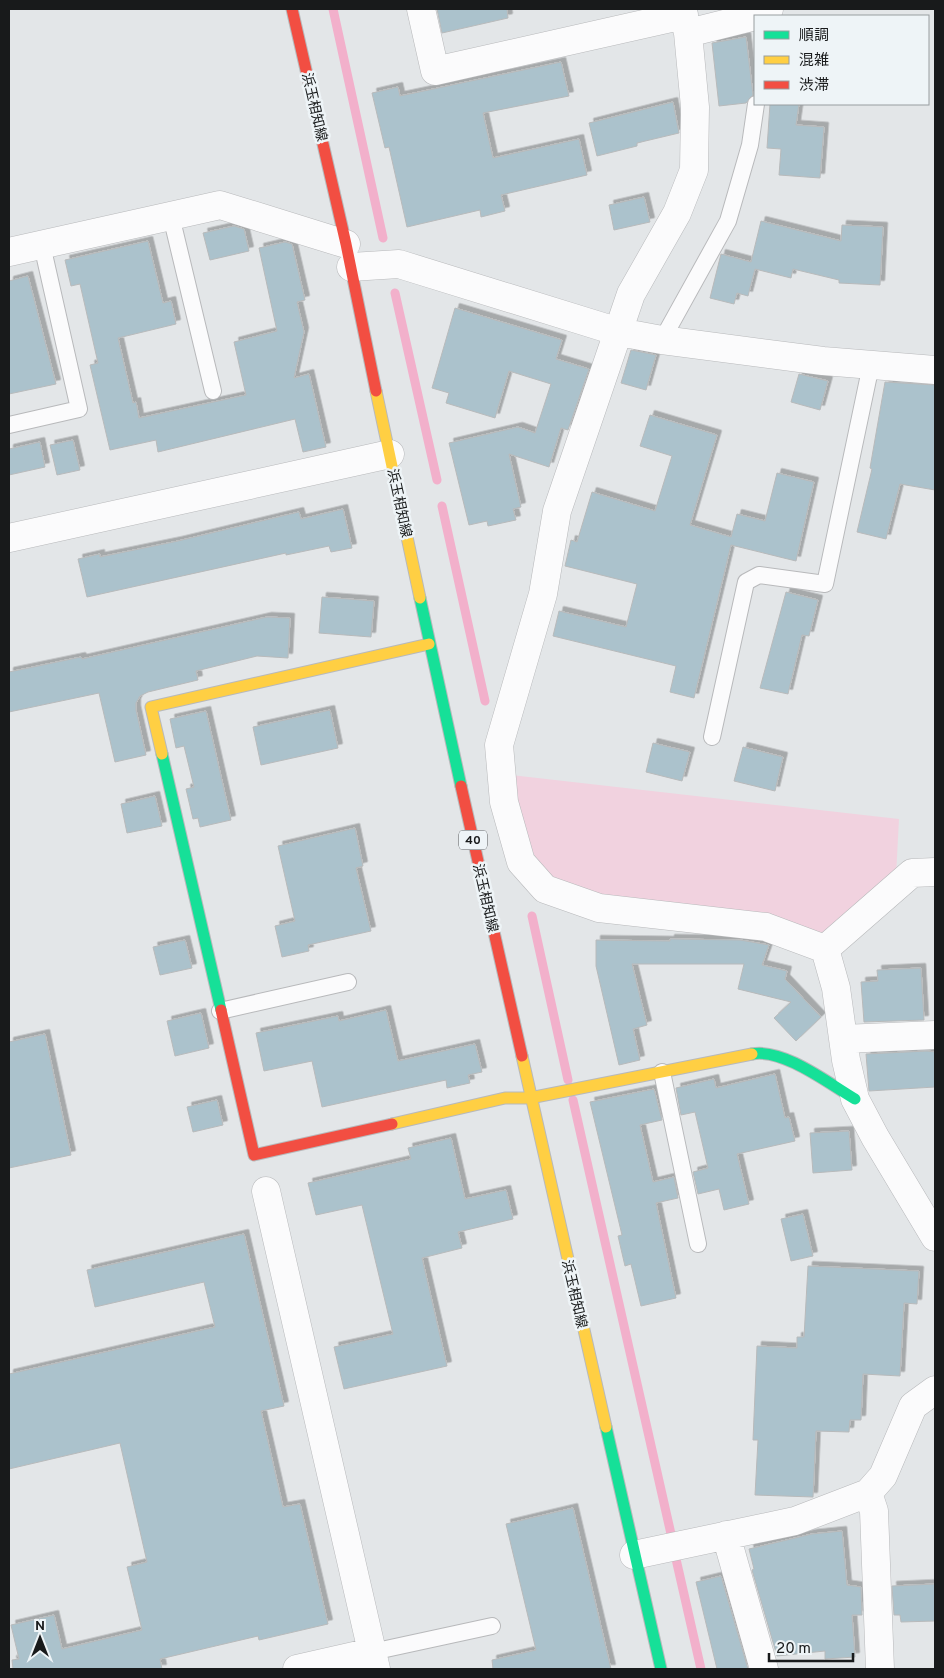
<svg xmlns="http://www.w3.org/2000/svg" width="944" height="1678" font-family="Overpass,'Noto Sans JP',sans-serif">
	<style>
		.green { fill: #f1d2df }
		.lines { fill: none; stroke-linecap: round; stroke-linejoin: round }
		.stream { stroke: #f2b0cb; stroke-width: 9 }
		.building { fill: #abc2cc; stroke: #b8babb; filter: url(#shadow) }
		.lane-casing { stroke: #b8b9bb; stroke-width: 18 }
		.street-casing { stroke: #b8b9bb; stroke-width: 29 }
		.fast-casing { stroke: #b8b9bb; stroke-width: 13 }
		.slow-casing { stroke: #b8b9bb; stroke-width: 13 }
		.jam-casing { stroke: #b8b9bb; stroke-width: 13 }
		.lane { stroke: #fbfbfc; stroke-width: 16 }
		.street { stroke: #fbfbfc; stroke-width: 28 }
		.fast { stroke: #16e098; stroke-width: 11 }
		.slow { stroke: #ffcf43; stroke-width: 11 }
		.jam { stroke: #f24e42; stroke-width: 11 }
		.labels { text-anchor: middle; stroke-width: 5; stroke-linejoin: round; paint-order: stroke }
		.shield { fill: #eef4f7; stroke: #585b5d; stroke-width: 1 }
		.shield-label { font-size: 12px; font-weight: bold; fill: #181a1b }
		.street-label { font-size: 14px; fill: #181a1b; stroke: #eef4f7 }
	</style>
	<defs>
		<filter id="shadow"><feDropShadow dx="4.5" dy="-4.5" stdDeviation="0" flood-color="#0004"/></filter>
	</defs>
	<rect width="100%" height="100%" fill="#e3e6e8"/>
	<path class="green" d="M511,775L899,819L896,876L824,939L608,900L570,889L541,868L516,820Z"/>
	<g class="lines">
		<path class="stream" d="M333,9L383,238
			M395,293L437,480
			M442,506L485,701
			M532,916L568,1080
			M573,1100L671,1534
			M676,1559L701,1669"/>
	</g>
	<path class="building" d="M437,9H507L508,18L442,33Z
		M746,37L753,95L746,103L719,106L712,43Z
		M561,62L569,96L483,113L493,158L579,139L587,175L501,195L505,211L481,217L480,210L407,227L389,147L385,148L372,93L398,87L400,96Z
		M673,102L679,133L637,143V146L597,156L589,123Z
		M770,104H799L796,125L824,127L820,178L779,175L781,149L767,148Z
		M644,197L650,222L614,230L609,205Z
		M761,221L841,241L842,225L883,227L880,285L839,283V280L793,269L791,278L755,269L748,296L737,293L734,304L710,298L721,254L751,262Z
		M234,226L244,229L249,251L210,260L203,233Z
		M148,241L163,303L171,301L176,324L118,338L133,403L136,402L139,418L246,395L234,342L277,331L259,248L285,242L292,244L305,300L297,302L304,332L294,378L309,374L326,447L303,452L295,419L158,452L156,440L110,450L90,365L98,363L80,284L71,286L65,260Z
		M28,276L56,384L9,394V281Z
		M455,308L562,340L556,359L589,369L568,430L561,428L549,467L509,454L521,507L513,509L516,520L488,526L487,521L469,525L449,443L518,427L535,433L551,384L509,371L495,418L446,403L449,393L432,388Z
		M631,350L656,355L646,390L621,383Z
		M799,374L828,381L820,410L791,402Z
		M885,382L935,385V490L900,484L886,539L857,532L872,469L870,468Z
		M650,415L717,435L690,525L731,537L737,514L765,521L777,473L814,482L796,561L731,545L694,698L670,692L676,666L553,636L559,611L626,627L637,584L565,566L571,540L577,542L592,492L655,511L672,456L640,446Z
		M73,440L80,470L57,475L50,445Z
		M40,442L45,467L9,475V449Z
		M343,509L352,548L331,552L329,546L286,555V553L87,597L78,559L100,554V557L178,541L299,512L301,519Z
		M786,592L818,600L809,636L802,635L788,694L760,688Z
		M322,597L374,601L371,637L319,633Z
		M267,617L290,618L288,658L257,656L196,671L198,680L148,692L140,696L136,703V710L146,755L115,762L99,693L9,712V672L81,657L82,659Z
		M330,710L338,748L261,765L253,727Z
		M206,711L231,820L200,827L198,818L193,819L186,789L194,787L184,746L176,748L170,719Z
		M653,743L690,752L682,781L646,772Z
		M743,747L783,757L775,791L734,781Z
		M155,796L162,826L127,833L121,804Z
		M355,828L363,866L356,868L371,931L308,945L309,951L282,957L275,926L295,921L278,846Z
		M670,939L740,940L769,945L762,965L787,971L785,979L821,1017L796,1041L774,1018L791,1002L738,989L744,964H632L647,1025L633,1029L640,1060L619,1065L596,966V940L670,941Z
		M185,940L192,968L160,975L153,947Z
		M921,968L924,1020L864,1022L861,982L878,981L877,970Z
		M386,1010L398,1061L475,1044L482,1072L468,1075L470,1083L447,1088L446,1080L322,1107L312,1061L264,1071L256,1033L338,1016L339,1021Z
		M201,1013L209,1048L175,1056L167,1021Z
		M45,1034L71,1155L9,1168V1042Z
		M927,1051L935,1052V1087L869,1091L866,1054Z
		M775,1074L785,1118L789,1117L795,1141L737,1154L749,1204L724,1210L719,1189L698,1194L693,1172L708,1168L695,1112L681,1115L676,1088L714,1079L716,1088Z
		M654,1089L662,1120L640,1125L653,1182L674,1177L678,1198L656,1203L676,1298L641,1306L631,1264L625,1266L618,1236L622,1235L590,1102Z
		M217,1100L223,1125L193,1132L187,1107Z
		M849,1131L852,1170L813,1173L810,1133Z
		M451,1138L465,1199L506,1190L513,1219L458,1232L462,1248L422,1258L447,1366L344,1389L334,1347L393,1334L362,1205L316,1215L308,1183L411,1159L408,1148Z
		M803,1214L813,1256L791,1261L781,1219Z
		M244,1234L284,1406L261,1411L283,1507L300,1504L328,1624L259,1640L258,1636L160,1659L162,1669H13L12,1660L19,1659L11,1625L54,1615L62,1649L142,1630L127,1567L147,1562L120,1443L9,1469V1374L215,1327L204,1282L95,1307L87,1270Z
		M808,1266L919,1271L917,1304L904,1303L900,1376L863,1374L861,1420H850L849,1432L816,1431L813,1497L755,1495L758,1440H753L757,1346L797,1348V1337H804Z
		M573,1508L611,1669H493L492,1660L536,1650L506,1524Z
		M842,1531L847,1585L861,1587L862,1615H852L855,1657L825,1659V1651L777,1656L752,1570L754,1569L749,1549L812,1534Z
		M721,1576L748,1669H717L696,1582Z
		M935,1584V1621L901,1622L900,1615H894L892,1586Z"/>
	<g class="lines">
		<g class="lane-casing">
			<path id="lane" d="M171,216L213,391
				M662,340L728,221L750,145L756,104
				M9,425L79,409L42,245
				M712,737L746,582L759,575L825,584L871,365
				M220,1011L348,982
				M662,1072L698,1244
				M372,1652L492,1626"/>
		</g>
		<g class="street-casing">
			<path id="street" d="M421,9L435,71L684,15
				M682,9L688,33L695,107L694,170L677,213L631,294L557,511L543,594L499,745L504,802L521,862L545,889L599,908L766,927L825,949
				M688,33L760,15L769,9
				M9,252L220,205L346,244
				M351,267L399,264L619,332L662,340L823,361L935,370
				M9,538L390,454
				M825,949L836,988L846,1060L855,1099L875,1137L935,1237
				M825,949L912,873L935,872
				M843,1039L935,1035
				M266,1191L376,1669
				M868,1493L874,1511L880,1669
				M726,1535L764,1669
				M634,1555L795,1521L868,1493L883,1476L913,1406L935,1390
				M297,1669L372,1652"/>
		</g>
		<g class="fast-casing">
			<path id="fast" d="M420,598L461,786
				M162,754L221,1010
				M752,1054C783,1048 828,1083 855,1099
				M606,1427L661,1669"/>
		</g>
		<g class="slow-casing">
			<path id="slow" d="M376,391L420,598
				M162,754L151,707L429,644
				M522,1056L606,1427
				M392,1124L505,1098H530L752,1054"/>
		</g>
		<g class="jam-casing">
			<path id="jam" d="M292,9L346,244L376,391
				M461,786L522,1056
				M221,1010L254,1155L392,1124"/>
		</g>
		<use href="#lane" class="lane"/>
		<use href="#street" class="street"/>
		<use href="#fast" class="fast"/>
		<use href="#slow" class="slow"/>
		<use href="#jam" class="jam"/>
	</g>
	<g class="labels">
		<rect class="shield" x="459" y="830.5" width="28" height="19" rx="4"/>
		<g class="shield-label">
			<text x="473" y="844">40</text>
		</g>
		<g class="street-label">
			<text transform="translate(315 107) rotate(77)" y="5">浜玉相知線</text>
			<text transform="translate(400 503) rotate(78)" y="5">浜玉相知線</text>
			<text transform="translate(486 898) rotate(77)" y="5">浜玉相知線</text>
			<text transform="translate(575 1294) rotate(77)" y="5">浜玉相知線</text>
		</g>
	</g>
	<rect width="944" height="1678" fill="none" stroke="#181a1b" stroke-width="20"/>
	<rect x="754" y="15" width="175" height="90" fill="#eef4f7" stroke="#989d9f"/>
	<rect x="764" y="31" width="25" height="8" fill="#16e098" stroke="#989d9f"/>
	<text x="799" y="40" font-size="15" fill="#181a1b">順調</text>
	<rect x="764" y="56" width="25" height="8" fill="#ffcf43" stroke="#989d9f"/>
	<text x="799" y="65" font-size="15" fill="#181a1b">混雑</text>
	<rect x="764" y="81" width="25" height="8" fill="#f24e42" stroke="#989d9f"/>
	<text x="799" y="90" font-size="15" fill="#181a1b">渋滞</text>
	<g transform="translate(40 1638)" stroke="#eef4f7" stroke-width="4" paint-order="stroke">
	<path d="M0-4L9 19L0 12L-9 19Z" fill="#181a1b"/>
	<text y="-8" font-size="14" font-weight="bold" text-anchor="middle" fill="#181a1b">N</text>
	</g>
	<path d="M769 1653v8h84v-8" fill="none" stroke="#181a1b" stroke-width="2.5"/>
	<text x="776" y="1653" font-size="15" fill="#181a1b" stroke="#eef4f7" stroke-width="4" paint-order="stroke">20 m</text>
</svg>
